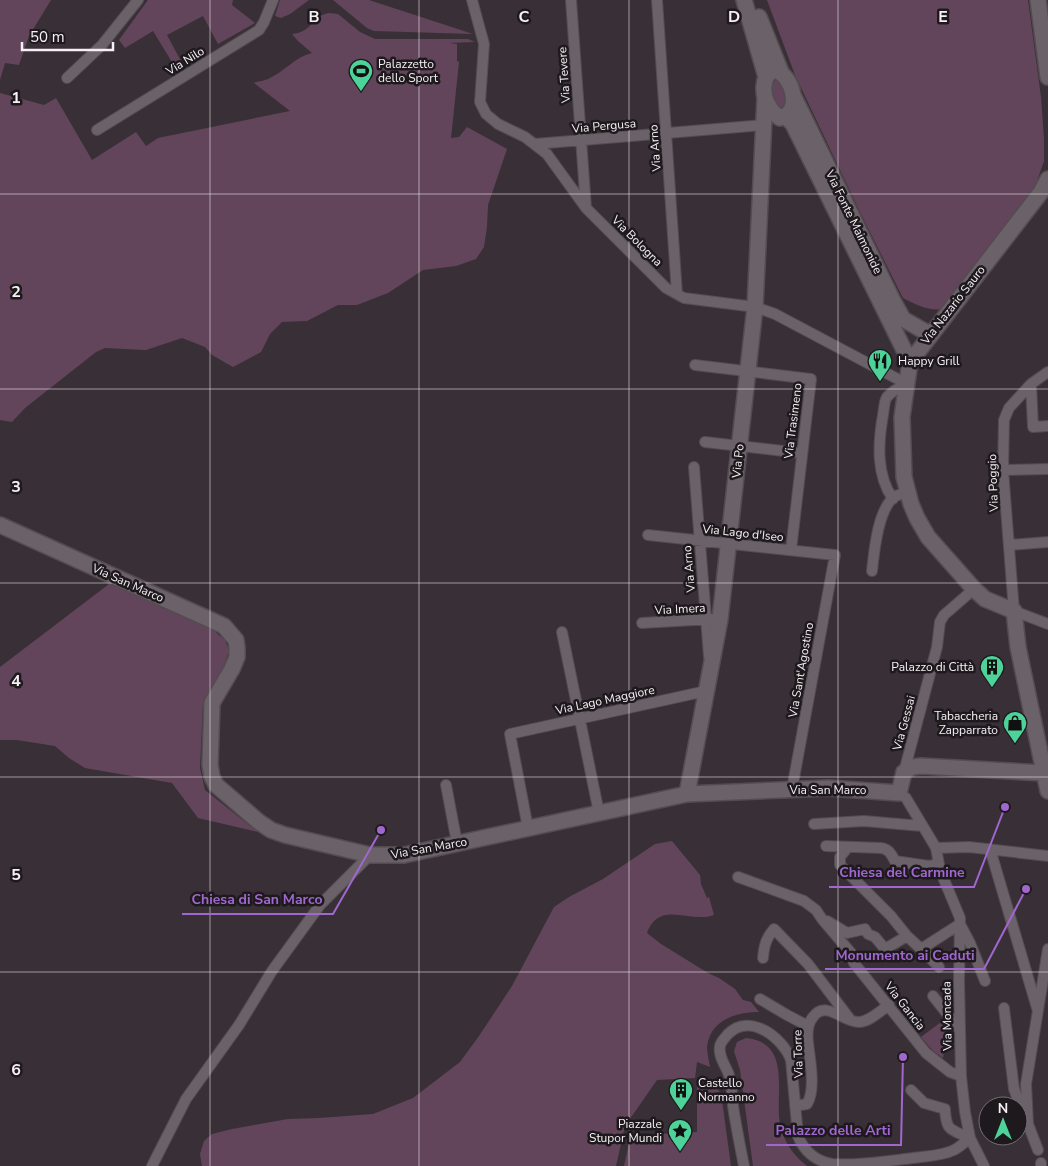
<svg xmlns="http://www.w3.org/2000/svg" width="1048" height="1166" font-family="'Nunito Sans',sans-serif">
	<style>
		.green { fill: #62455b }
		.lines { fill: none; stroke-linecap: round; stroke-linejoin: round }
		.street-casing { stroke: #534c51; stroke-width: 12 }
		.secondary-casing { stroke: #534c51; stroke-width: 18 }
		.street { stroke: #6b6168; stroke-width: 10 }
		.secondary { stroke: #6b6168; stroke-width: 15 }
		.grid { fill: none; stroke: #f6f0f4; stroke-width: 1; stroke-opacity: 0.55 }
		.labels { text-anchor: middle; stroke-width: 5; stroke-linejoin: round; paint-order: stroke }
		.street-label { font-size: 12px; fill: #f6f0f4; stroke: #1e191d }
		.poi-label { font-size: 12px; fill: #f6f0f4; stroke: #1e191d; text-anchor: start }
		.grid-label { font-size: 16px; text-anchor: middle; font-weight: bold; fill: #f6f0f4; stroke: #1e191d; stroke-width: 5; stroke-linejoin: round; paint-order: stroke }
		.leader { fill: none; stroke: #a067cf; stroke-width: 2 }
		.callout-dot { fill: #a067cf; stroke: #1e191d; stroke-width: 2 }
		.callout-label { font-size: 14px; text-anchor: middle; font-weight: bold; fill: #a067cf; stroke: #1e191d; stroke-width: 5; stroke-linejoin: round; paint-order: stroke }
	</style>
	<rect width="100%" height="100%" fill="#393037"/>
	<path class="green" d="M0,0H51L29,36L19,65L5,63L0,80Z
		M148,0H233L232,5L255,23L218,44L203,16L167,35L182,63L175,67L153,31L125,48L119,40Z
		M280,0H309L290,14L281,18L275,16Z
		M333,0H369L473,34L374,31L367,28Z
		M767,0H1028L1041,97L1044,139V161L1036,184L1027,198L944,309C929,311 916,305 903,298L859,210L795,75Z
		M329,13L338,14L360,32L375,39H468L475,42L449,43L457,44V61L459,62L451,138L459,137L467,127L507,149L488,205L487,227L484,247L476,259L456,266L423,270L388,293L357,305H338L307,321L282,322L270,334L261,352L233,367L212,355L205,347L182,338L146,350L105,348L96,352L25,408L12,422L0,420V93L44,105L56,98L92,160L136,132L146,146L158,138L290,111L254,83C259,81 265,81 270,78C285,71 295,57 312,53L298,41L292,34C314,32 310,16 329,13Z
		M776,79H781L787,95L784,108C771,108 768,87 776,79Z
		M113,581L214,631L225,640L229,650L225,664L203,702L200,768L205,790L258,832L198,818L172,783L85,768L69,758L55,746L17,740H0V667Z
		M672,841L700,875L701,884L707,898L709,897L714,915C689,924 660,899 647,933L661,944L708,973L719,978L735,989L743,1000L751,1002L759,1012C736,1012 710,1020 707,1047C707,1053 709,1061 710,1067L697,1062L695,1078L657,1080L625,1126L616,1166H202L200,1154L204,1141L212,1134L232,1129L288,1119L319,1118L373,1114L413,1098L460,1062L479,1036L512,986L554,907L569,897L603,879L655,844Z
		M945,1019L951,1026L952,1037L945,1043L943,1058L933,1051L921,1037Z
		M746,1038C789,1042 777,1087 779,1117C781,1137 791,1154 807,1166H753L740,1070L734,1051L737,1042Z
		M697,1086L716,1088L721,1093L731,1166H624L629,1143L643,1142V1135L697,1132Z"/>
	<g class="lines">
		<g class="street-casing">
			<path id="street" d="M472,0L484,44L480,102L486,114L498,124L525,137L547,154L586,208L666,288L684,298L755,307L775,314L907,384
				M571,0L586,208
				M657,0L677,294
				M67,78L102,45L138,0
				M97,130L259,30L264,22L273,0
				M535,144L764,125
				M695,365L811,379L791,550
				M1048,372L1031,384L1009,408L1004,420L1003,470L1014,611L1048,624
				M1031,384L1033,427L1048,426
				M705,442L801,453
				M694,467L709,656
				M1003,470L1048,469
				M893,499C876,475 878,443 883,415C884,410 884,401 887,397C892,391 900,387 907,384
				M648,535L835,555L792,789
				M1009,545L1048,542
				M872,571C874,552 878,506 896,496C899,494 904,494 907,493
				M642,623L711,619
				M562,632L599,813
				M904,772L937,647L940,622L944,615L974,589
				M446,785L457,843
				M899,793L906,798L936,848L969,847L1048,856
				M814,824L864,821L922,826
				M528,828L510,734L706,691
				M826,846L881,848C889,849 891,854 895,861L929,866L939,864
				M848,847L840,857V865L891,916L907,936
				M936,848L940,870L960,918L959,981L961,1076
				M990,849L1037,1008
				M738,877L804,901L816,910L822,919L851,953L854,963L926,1053L950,1072L961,1076L965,1112L970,1138L984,1166
				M827,921L847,933L865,929L868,934L875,937L885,949L907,936L921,949L960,924L970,943L985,981
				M921,949L939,967
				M763,958C764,946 766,938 774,929L808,964L849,1018
				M933,996L960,1030
				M760,999L787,1015L808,1026
				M1004,1008L1014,1089L1019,1102L1026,1106
				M795,1106L807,1104C816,1089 810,1060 808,1043C807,1034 807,1024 813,1017C826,999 844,1023 859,1022C869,1022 880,1011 889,1005
				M1038,1150L1028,1124L1026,1084L1048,949
				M1041,1163V1166
				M152,1166L186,1099L239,1025L272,971L320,905L370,855
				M744,1166C740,1146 736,1126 733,1106C732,1096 732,1085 729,1075C726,1066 718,1057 720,1046C721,1041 725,1038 728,1034C750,1012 783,1038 791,1060L798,1136C804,1151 816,1161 832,1164C857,1166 888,1161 913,1158C926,1156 942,1156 954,1150C960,1147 965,1142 970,1138C950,1129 946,1131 945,1109L924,1103L911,1090"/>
		</g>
		<g class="secondary-casing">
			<path id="secondary" d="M744,0L766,77
				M1038,0L1048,77
				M759,17L781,72
				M774,70C793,74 803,113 780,118C776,115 771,111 769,106C762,96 761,75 774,70Z
				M793,95L893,301L903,319L931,335
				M786,117L793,124L910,362
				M1048,179L1041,192L910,362L902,417L904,477L911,504L917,518L928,537L974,589L985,599L1014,611L1018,647L1048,791
				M0,525L224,626L236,640L237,648V657L232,669L212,703L210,765L212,777L216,785L259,822L271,830L285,835L370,855H404L687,794L829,788L899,793L904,772L913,767L921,766L1044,773
				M687,794L720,619L755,307L765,98"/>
		</g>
		<use href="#street" class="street"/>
		<use href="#secondary" class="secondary"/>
	</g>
	<path class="grid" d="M210,0V1166M419,0V1166M629,0V1166M838,0V1166M0,194H1048M0,389H1048M0,583H1048M0,777H1048M0,972H1048"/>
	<defs>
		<g id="stadium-pin" transform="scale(1.25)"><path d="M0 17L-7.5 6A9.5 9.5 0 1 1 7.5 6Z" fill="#4dd39a" stroke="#1e191d"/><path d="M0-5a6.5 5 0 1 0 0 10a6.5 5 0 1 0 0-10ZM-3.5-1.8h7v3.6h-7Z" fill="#111"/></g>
		<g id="restaurant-pin" transform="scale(1.25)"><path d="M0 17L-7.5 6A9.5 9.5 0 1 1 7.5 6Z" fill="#4dd39a" stroke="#1e191d"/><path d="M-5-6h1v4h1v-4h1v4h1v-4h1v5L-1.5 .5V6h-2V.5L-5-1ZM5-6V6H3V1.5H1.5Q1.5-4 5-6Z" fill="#111"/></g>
		<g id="building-pin" transform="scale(1.25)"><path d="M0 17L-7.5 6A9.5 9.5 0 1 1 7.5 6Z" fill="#4dd39a" stroke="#1e191d"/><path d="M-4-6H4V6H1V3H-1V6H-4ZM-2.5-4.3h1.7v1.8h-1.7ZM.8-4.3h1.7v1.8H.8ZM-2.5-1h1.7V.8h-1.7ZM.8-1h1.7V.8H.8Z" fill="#111"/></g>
		<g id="shop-pin" transform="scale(1.25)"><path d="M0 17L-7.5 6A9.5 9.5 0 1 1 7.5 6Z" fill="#4dd39a" stroke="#1e191d"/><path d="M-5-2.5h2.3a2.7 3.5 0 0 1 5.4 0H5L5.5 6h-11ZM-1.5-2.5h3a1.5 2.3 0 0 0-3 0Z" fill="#111"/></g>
		<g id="sight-pin" transform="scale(1.25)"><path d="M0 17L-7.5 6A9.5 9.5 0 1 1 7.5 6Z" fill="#4dd39a" stroke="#1e191d"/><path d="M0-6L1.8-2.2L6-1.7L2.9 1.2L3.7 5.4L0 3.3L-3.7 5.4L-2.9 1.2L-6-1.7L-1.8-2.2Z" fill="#111"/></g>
	</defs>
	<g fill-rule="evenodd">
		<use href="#stadium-pin" x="361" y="71"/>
		<use href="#restaurant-pin" x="880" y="361"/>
		<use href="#building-pin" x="992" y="667"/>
		<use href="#shop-pin" x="1015" y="723"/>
		<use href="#building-pin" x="681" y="1090"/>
		<use href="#sight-pin" x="680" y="1131"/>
	</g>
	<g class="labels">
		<g class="street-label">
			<text transform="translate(185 61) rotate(-32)" y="4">Via Nilo</text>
			<text transform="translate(564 75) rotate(-94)" y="4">Via Tevere</text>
			<text transform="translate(604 126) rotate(-5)" y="4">Via Pergusa</text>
			<text transform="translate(655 148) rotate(-94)" y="4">Via Arno</text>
			<text transform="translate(854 222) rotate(64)" y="4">Via Fonte Maimonide</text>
			<text transform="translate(637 241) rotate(45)" y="4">Via Bologna</text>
			<text transform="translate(953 305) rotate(-52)" y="4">Via Nazario Sauro</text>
			<text transform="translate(793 421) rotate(-83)" y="4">Via Trasimeno</text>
			<text transform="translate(738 461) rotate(-84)" y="4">Via Po</text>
			<text transform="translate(993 483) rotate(-92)" y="4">Via Poggio</text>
			<text transform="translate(743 533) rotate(6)" y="4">Via Lago d'Iseo</text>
			<text transform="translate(689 569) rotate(-95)" y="4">Via Arno</text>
			<text transform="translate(128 583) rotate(24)" y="4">Via San Marco</text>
			<text transform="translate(680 609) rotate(-3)" y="4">Via Imera</text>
			<text transform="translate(801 670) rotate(-80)" y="4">Via Sant'Agostino</text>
			<text transform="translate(605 700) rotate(-12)" y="4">Via Lago Maggiore</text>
			<text transform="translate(904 723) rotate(-75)" y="4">Via Gessai</text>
			<text x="828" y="794">Via San Marco</text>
			<text transform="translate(429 848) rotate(-10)" y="4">Via San Marco</text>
			<text transform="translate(905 1006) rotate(52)" y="4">Via Gancia</text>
			<text transform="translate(947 1016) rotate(-91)" y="4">Via Moncada</text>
			<text transform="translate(798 1054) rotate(-92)" y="4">Via Torre</text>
		</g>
		<g class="poi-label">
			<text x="378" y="68">Palazzetto<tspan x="378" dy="14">dello Sport</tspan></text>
			<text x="898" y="365">Happy Grill</text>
			<text x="974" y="671" text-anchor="end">Palazzo di Città</text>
			<text x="998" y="720" text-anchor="end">Tabaccheria<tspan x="998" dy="14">Zapparrato</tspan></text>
			<text x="698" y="1087">Castello<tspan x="698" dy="14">Normanno</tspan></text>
			<text x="662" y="1128" text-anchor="end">Piazzale<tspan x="662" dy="14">Stupor Mundi</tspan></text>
		</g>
	</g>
	<g class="grid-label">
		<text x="314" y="22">B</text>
		<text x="524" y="22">C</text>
		<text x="734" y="22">D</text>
		<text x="943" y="22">E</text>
		<text x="16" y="103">1</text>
		<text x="16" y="297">2</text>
		<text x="16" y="492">3</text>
		<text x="16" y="686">4</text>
		<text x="16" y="880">5</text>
		<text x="16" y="1075">6</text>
	</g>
	<path class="leader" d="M1005 807L974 887H829M381 830L333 914H182M1026 889L984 969H825M903 1057L901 1145H766"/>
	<g class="callout-dot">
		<circle cx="1005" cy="807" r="5"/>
		<circle cx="381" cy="830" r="5"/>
		<circle cx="1026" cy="889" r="5"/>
		<circle cx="903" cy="1057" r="5"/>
	</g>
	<g class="callout-label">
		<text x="902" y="877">Chiesa del Carmine</text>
		<text x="257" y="904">Chiesa di San Marco</text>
		<text x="905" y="960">Monumento ai Caduti</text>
		<text x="833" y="1135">Palazzo delle Arti</text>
	</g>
	<g transform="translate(1003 1121)"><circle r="24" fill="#1e191d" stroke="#746f73"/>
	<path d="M0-4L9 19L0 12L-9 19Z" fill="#4dd39a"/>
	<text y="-8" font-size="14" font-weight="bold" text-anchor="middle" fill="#f6f0f4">N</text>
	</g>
	<path d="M22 42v8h91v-8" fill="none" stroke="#f6f0f4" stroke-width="2.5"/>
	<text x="30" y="42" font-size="15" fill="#f6f0f4" stroke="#1e191d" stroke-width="4" paint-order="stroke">50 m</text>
</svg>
